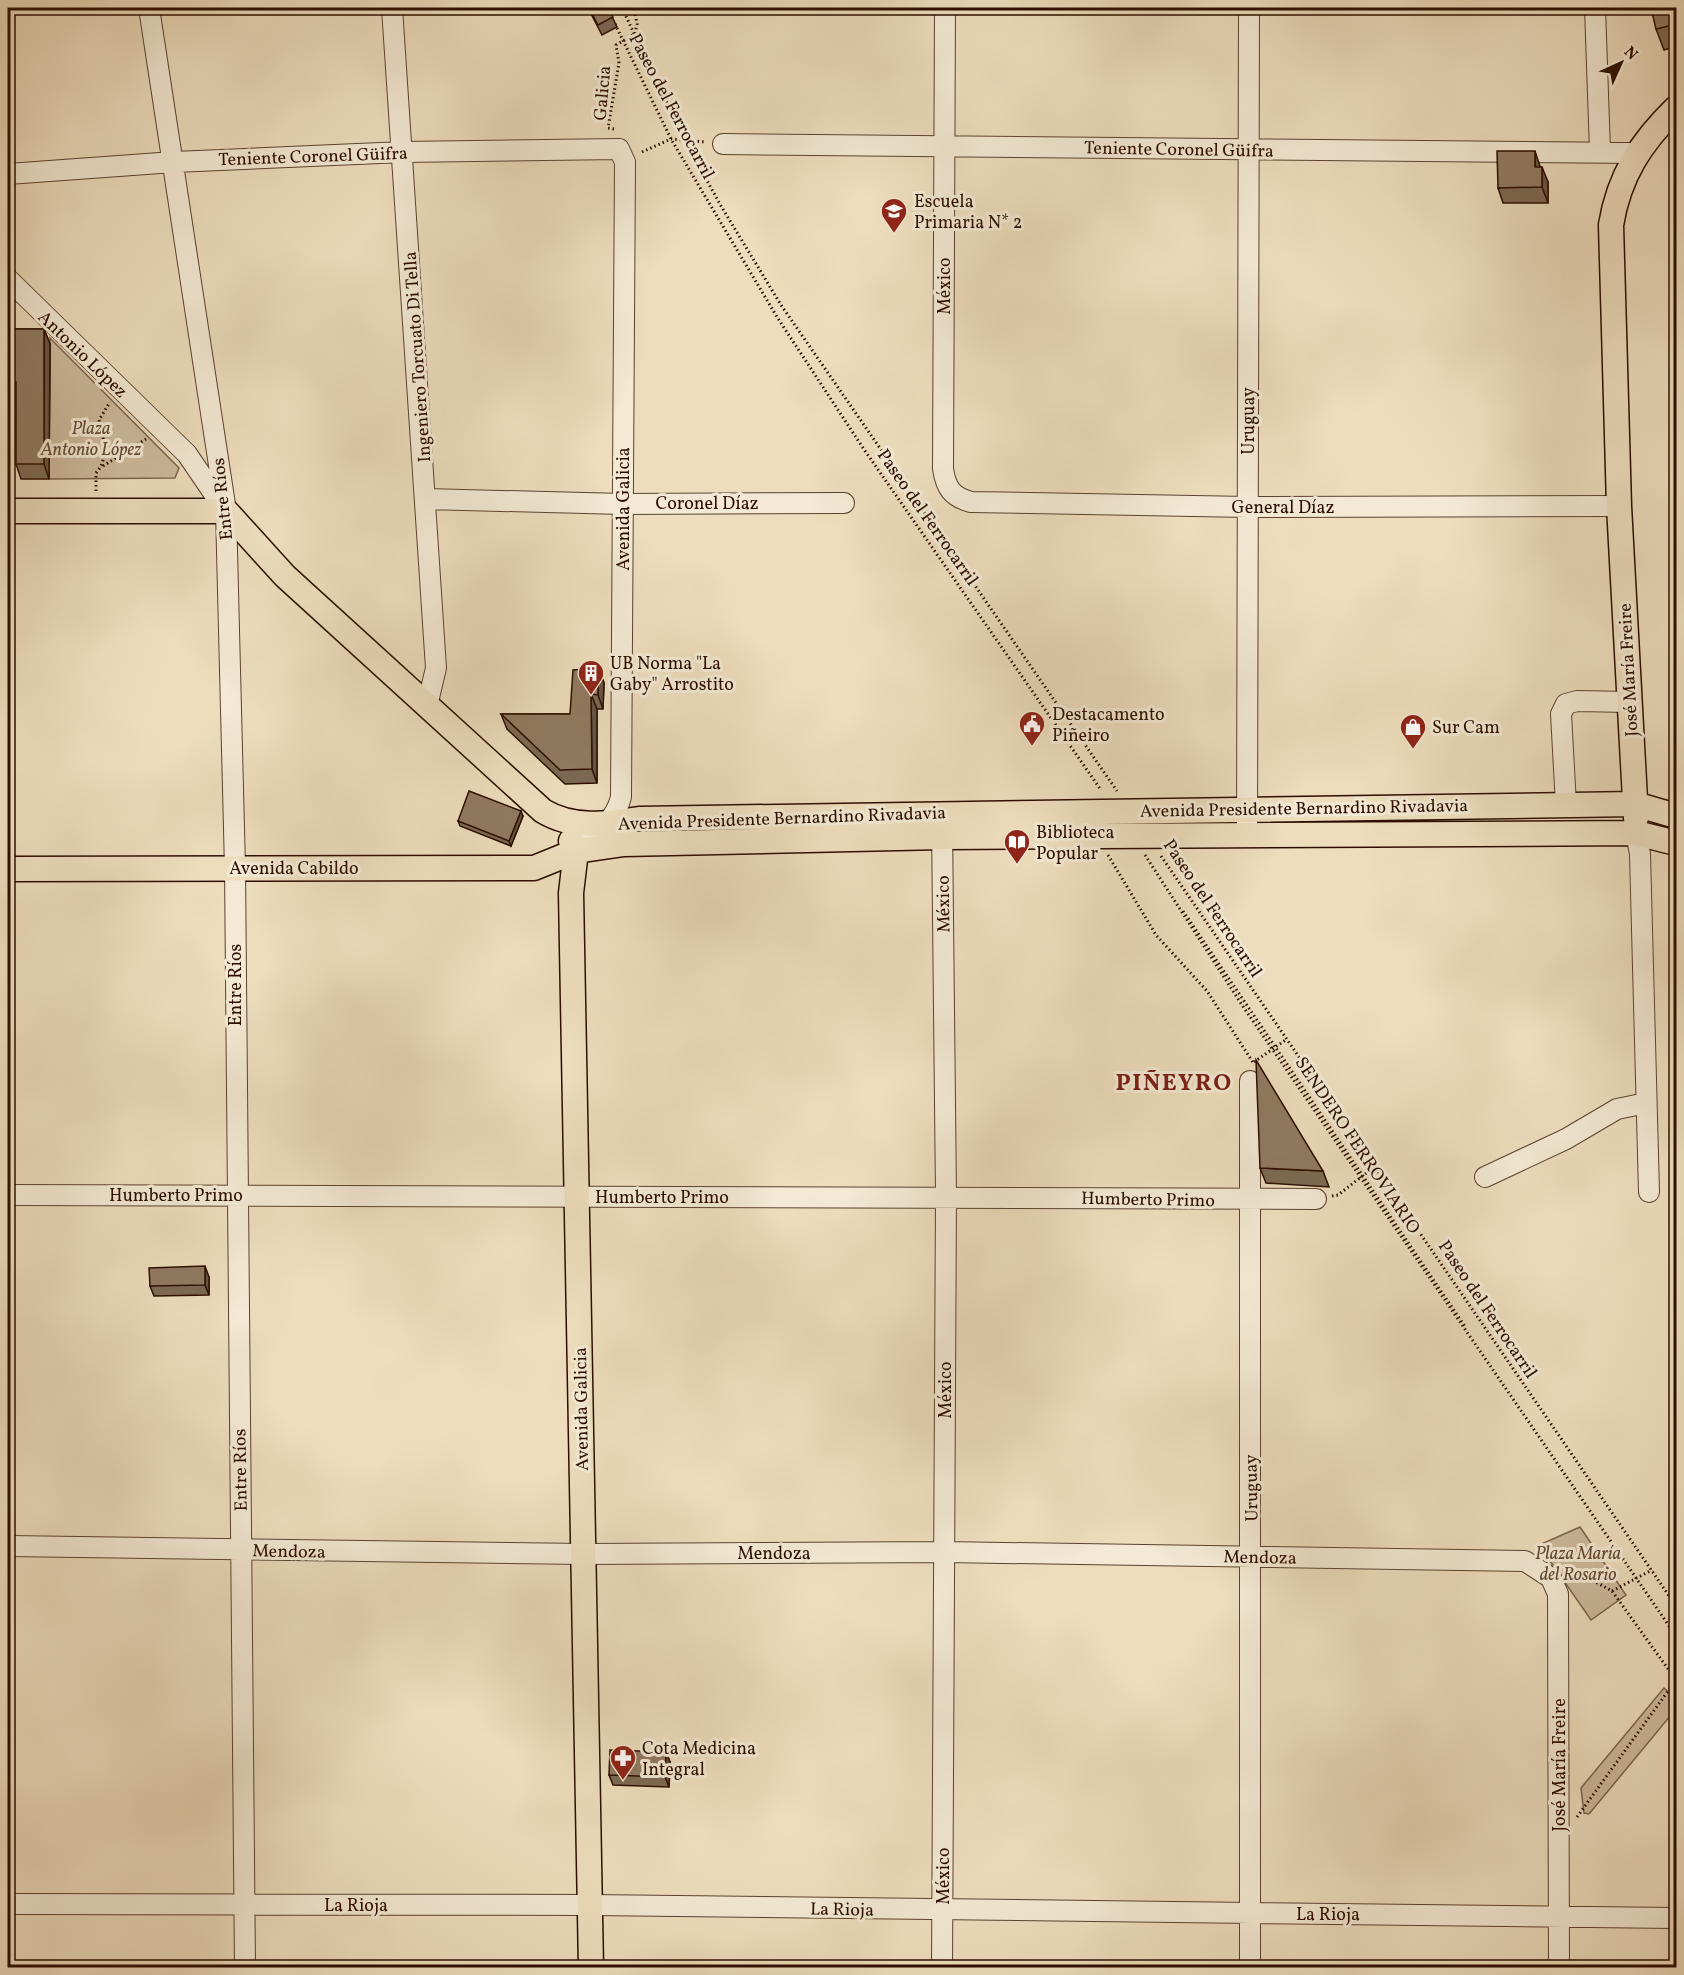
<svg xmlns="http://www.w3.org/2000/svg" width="1684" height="1975" font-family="Vollkorn,serif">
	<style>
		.green { fill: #ccba9d; stroke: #7c644e; stroke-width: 1.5 }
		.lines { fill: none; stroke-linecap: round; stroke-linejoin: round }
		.minor-casing { stroke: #5c422f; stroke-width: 22 }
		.major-casing { stroke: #2c0e00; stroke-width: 27 }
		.path { stroke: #2c0e00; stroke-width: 3; stroke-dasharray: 1.5 3; stroke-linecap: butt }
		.minor { stroke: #f3e9d4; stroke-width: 20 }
		.major { stroke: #edddbd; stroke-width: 24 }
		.wall { fill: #7c6954; stroke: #2c0e00; stroke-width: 1.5 }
		.shaded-wall { fill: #655545; stroke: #2c0e00; stroke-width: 1.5 }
		.building { fill: #907a62; stroke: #2c0e00; stroke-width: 1.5 }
		.labels { text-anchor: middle; stroke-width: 6; stroke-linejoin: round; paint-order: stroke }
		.street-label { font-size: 18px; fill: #2c0e00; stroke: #f3e9d4 }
		.poi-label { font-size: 18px; fill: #2c0e00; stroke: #f3e9d4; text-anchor: start }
		.park-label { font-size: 18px; font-style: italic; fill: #644a37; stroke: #f3e9d4 }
		.district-label { font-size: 24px; font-weight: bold; letter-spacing: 1.5px; fill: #7a1f14; stroke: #f3e9d4 }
	</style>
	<rect width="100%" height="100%" fill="#edddbd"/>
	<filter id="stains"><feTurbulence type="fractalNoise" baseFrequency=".00333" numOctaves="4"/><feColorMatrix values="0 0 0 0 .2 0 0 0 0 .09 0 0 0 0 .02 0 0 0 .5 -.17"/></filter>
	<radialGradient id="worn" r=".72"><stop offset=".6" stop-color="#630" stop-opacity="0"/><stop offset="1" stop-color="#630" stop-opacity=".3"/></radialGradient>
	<path class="green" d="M50,338L179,468L175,478L49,479Z
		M1580,1527L1626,1595L1591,1620L1539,1545Z
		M1664,1688L1676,1698V1709L1589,1814L1584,1813L1581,1788Z"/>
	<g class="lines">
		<g class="minor-casing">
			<path id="minor" d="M149,8L226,511L235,868L245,1968
				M392,8L436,668L427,706
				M945,8L943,469C946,488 952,497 971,502L1248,507L1619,506
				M1595,8L1600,151
				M723,144L1636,153
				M8,174L174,162L403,152L619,149L625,162L621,797C615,822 595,835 576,851
				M8,279L187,454L221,504
				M426,499L623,504L844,503
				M1566,805L1561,714L1566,704L1577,701L1629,702
				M942,824L946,1196L942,1968
				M1636,833L1640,854L1649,1192
				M1247,835L1249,8
				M1250,1081V1968
				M1485,1177L1566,1139L1617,1109L1646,1103
				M8,1195L1316,1199
				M8,1546L584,1554L944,1552L1525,1561L1551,1578L1558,1594L1559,1968
				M8,1904L590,1905L1676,1918"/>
		</g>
		<g class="major-casing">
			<path id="major" d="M8,511H226L285,576L543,811C573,829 606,824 639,819L1635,804L1676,816
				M1636,818L1619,506L1611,225C1619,176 1641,142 1676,108
				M571,841L576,851L571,893L591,1968
				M8,869L534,868L576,851L624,844L942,837L1636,833L1676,843"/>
		</g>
		<path class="path" d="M622,8L684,139L721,206L781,305L1117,791
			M615,24L671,139L777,317L863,448L1101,790
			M614,129L608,128L619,63L616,45L635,34L637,24L634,8
			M642,152L671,139L706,142
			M103,466L146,439
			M96,491V473C110,457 103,438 99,420L110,402
			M1108,855L1156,935L1207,991L1254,1064
			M1145,855L1242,1005L1676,1636
			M1161,856L1676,1606
			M1183,911L1466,1328
			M1254,1062L1287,1039
			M1332,1196L1338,1195L1374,1167
			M1565,1565L1612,1591L1676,1680
			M1612,1591L1652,1570
			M1577,1817L1676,1680"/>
		<use href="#minor" class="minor"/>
		<use href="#major" class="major"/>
	</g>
	<path class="wall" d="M588,8H608L617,27L602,35Z
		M1677,8V46L1664,50L1656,29Z
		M1540,167L1548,182V203H1503L1498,188Z
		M8,329H44L50,344L49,479H21L16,464V398H8Z
		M598,668L604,683L603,709H597V783L565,784L507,729L501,714H570Z
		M523,816L511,846L460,826L458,821Z
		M1260,1168L1323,1171L1329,1187L1266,1183Z
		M209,1277V1295L154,1296L150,1286Z
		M666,1752L670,1762L669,1787L613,1785L609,1775Z"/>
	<path class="shaded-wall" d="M1535,151L1540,166V182L1535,167Z
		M1542,167L1548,182V203L1542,187Z
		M44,329L50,344L49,479L44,464Z
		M598,668L604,683L603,709L598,695Z
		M591,694L597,709V783L592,769Z
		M521,811L523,816L511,846L509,841Z
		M205,1266L209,1277V1295L205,1285Z
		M666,1752L670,1762L669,1787L665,1777Z"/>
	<path class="building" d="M589,8H608L613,17L598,25Z
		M1651,8H1677V24L1656,29Z
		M1497,151H1535V167H1542V187L1498,188Z
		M8,329H44V464H16V382H8Z
		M598,668V695L591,694L592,769L560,770L501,714H570L573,670Z
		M469,791L521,811L509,841L458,821Z
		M1256,1060L1323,1171L1260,1168Z
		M205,1266V1285L150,1286L149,1268Z
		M610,1750L666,1752L665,1777L609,1775Z"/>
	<defs>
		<g id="school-pin" transform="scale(1.35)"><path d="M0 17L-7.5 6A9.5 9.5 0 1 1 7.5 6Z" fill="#8f2418" stroke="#f3e9d4"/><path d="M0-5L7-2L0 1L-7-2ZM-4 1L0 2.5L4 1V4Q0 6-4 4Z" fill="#fff"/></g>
		<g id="building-pin" transform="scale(1.35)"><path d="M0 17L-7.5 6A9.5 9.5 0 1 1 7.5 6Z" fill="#8f2418" stroke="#f3e9d4"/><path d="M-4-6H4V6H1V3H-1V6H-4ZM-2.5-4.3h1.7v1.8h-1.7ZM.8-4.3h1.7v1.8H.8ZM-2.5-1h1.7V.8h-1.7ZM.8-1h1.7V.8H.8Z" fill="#fff"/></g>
		<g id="civic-pin" transform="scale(1.35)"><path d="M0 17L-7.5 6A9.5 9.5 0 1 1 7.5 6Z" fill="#8f2418" stroke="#f3e9d4"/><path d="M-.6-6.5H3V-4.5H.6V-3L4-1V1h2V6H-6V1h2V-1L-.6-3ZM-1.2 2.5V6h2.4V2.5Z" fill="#fff"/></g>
		<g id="shop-pin" transform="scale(1.35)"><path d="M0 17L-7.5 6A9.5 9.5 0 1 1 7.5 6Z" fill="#8f2418" stroke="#f3e9d4"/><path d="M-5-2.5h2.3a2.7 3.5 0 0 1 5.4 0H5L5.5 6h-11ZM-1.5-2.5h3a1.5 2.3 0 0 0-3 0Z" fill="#fff"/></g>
		<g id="library-pin" transform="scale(1.35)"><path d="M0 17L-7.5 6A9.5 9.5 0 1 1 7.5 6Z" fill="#8f2418" stroke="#f3e9d4"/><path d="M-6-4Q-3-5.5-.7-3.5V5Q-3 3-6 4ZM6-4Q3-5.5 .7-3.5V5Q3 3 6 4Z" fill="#fff"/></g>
		<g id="pharmacy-pin" transform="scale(1.35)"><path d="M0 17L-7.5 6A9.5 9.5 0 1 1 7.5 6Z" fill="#8f2418" stroke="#f3e9d4"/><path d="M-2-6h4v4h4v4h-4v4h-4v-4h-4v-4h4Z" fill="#fff"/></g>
	</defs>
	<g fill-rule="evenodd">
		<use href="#school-pin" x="894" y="211"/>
		<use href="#building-pin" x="591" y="673"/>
		<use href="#civic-pin" x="1032" y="724"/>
		<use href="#shop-pin" x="1413" y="727"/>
		<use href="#library-pin" x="1017" y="842"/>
		<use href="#pharmacy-pin" x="623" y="1758"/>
	</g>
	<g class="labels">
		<g class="street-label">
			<text transform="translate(602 93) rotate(-85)" y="6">Galicia</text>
			<text transform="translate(672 106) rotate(62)" y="6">Paseo del Ferrocarril</text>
			<text transform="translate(1179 149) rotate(1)" y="6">Teniente Coronel Güifra</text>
			<text transform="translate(313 156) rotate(-2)" y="6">Teniente Coronel Güifra</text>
			<text transform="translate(944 286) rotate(-90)" y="6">México</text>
			<text transform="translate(83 354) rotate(44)" y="6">Antonio López</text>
			<text transform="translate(417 357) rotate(-94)" y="6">Ingeniero Torcuato Di Tella</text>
			<text transform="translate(1248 421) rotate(-90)" y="6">Uruguay</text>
			<text transform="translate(222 499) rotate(-96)" y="6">Entre Ríos</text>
			<text x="707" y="509">Coronel Díaz</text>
			<text x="1283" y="513">General Díaz</text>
			<text transform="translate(623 509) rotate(-90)" y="6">Avenida Galicia</text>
			<text transform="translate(928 517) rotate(55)" y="6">Paseo del Ferrocarril</text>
			<text transform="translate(1628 670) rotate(-93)" y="6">José María Freire</text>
			<text transform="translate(1304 808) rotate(-1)" y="6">Avenida Presidente Bernardino Rivadavia</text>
			<text transform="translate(782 818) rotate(-2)" y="6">Avenida Presidente Bernardino Rivadavia</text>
			<text x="294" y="874">Avenida Cabildo</text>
			<text transform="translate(943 904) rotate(-91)" y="6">México</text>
			<text transform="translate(1213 908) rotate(56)" y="6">Paseo del Ferrocarril</text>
			<text transform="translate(235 985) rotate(-90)" y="6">Entre Ríos</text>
			<text transform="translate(1358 1145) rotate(56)" y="6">SENDERO FERROVIARIO</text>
			<text x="176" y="1201">Humberto Primo</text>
			<text x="662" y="1203">Humberto Primo</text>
			<text transform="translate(1148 1199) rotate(1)" y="6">Humberto Primo</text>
			<text transform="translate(1488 1309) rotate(56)" y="6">Paseo del Ferrocarril</text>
			<text transform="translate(945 1390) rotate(-90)" y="6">México</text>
			<text transform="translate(581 1409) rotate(-91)" y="6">Avenida Galicia</text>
			<text transform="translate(240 1470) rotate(-91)" y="6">Entre Ríos</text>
			<text transform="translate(1251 1488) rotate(-91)" y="6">Uruguay</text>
			<text transform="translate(289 1551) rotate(1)" y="6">Mendoza</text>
			<text x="774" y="1559">Mendoza</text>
			<text transform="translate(1260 1557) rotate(1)" y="6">Mendoza</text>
			<text transform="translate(1559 1765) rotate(-90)" y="6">José María Freire</text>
			<text transform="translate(943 1876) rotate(-90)" y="6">México</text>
			<text x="356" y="1911">La Rioja</text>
			<text transform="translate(842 1909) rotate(1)" y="6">La Rioja</text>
			<text x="1328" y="1920">La Rioja</text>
		</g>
		<g class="poi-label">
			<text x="914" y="207">Escuela<tspan x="914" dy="21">Primaria N* 2</tspan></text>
			<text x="610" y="669">UB Norma "La<tspan x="610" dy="21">Gaby" Arrostito</tspan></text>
			<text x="1052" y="720">Destacamento<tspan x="1052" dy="21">Piñeiro</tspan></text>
			<text x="1432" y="733">Sur Cam</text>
			<text x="1036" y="838">Biblioteca<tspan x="1036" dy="21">Popular</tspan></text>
			<text x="642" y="1754">Cota Medicina<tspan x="642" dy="21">Integral</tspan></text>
		</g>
		<g class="park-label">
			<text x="91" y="434">Plaza<tspan x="91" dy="21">Antonio López</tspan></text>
			<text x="1578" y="1559">Plaza María<tspan x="1578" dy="21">del Rosario</tspan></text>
		</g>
		<g class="district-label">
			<text x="1174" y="1090">PIÑEYRO</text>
		</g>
	</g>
	<rect width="1684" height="1975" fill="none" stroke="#edddbd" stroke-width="30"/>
	<rect x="9" y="9" width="1666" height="1957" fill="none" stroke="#2c0e00" stroke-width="3"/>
	<rect x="15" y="15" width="1654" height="1945" fill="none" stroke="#2c0e00" stroke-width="1.5"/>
	<g transform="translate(1621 63) rotate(45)" stroke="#f3e9d4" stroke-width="4.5" paint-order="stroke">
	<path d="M0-4.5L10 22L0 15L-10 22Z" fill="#2c0e00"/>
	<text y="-9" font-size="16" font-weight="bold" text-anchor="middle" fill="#2c0e00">N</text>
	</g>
	<rect width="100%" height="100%" filter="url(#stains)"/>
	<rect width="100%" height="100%" fill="url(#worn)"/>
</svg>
